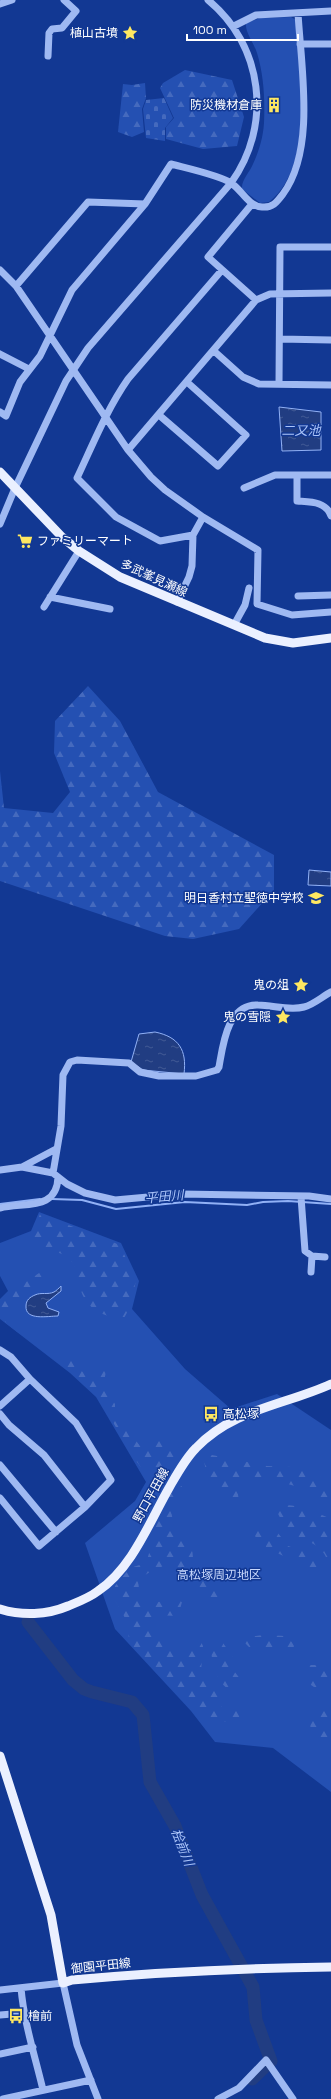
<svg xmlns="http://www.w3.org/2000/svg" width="331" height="2099" font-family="'Space Grotesk','Noto Sans JP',sans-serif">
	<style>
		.green { fill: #2450b2 }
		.forest { fill: url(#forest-firs) }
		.cemetery { fill: url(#cemetery-stones) }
		.water { fill: url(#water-ripples); stroke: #91b1f6 }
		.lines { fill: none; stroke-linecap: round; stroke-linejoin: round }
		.stream { stroke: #91b1f6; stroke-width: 2 }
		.river { stroke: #213d82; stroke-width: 13 }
		.minor { stroke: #9fb9f2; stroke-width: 7 }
		.major { stroke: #ebf0ff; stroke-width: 9 }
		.labels { text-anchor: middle; stroke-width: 3; stroke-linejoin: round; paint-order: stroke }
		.poi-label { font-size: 12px; fill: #fff; stroke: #123893; text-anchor: end }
		.street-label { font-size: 12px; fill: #fff; stroke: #123893 }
		.park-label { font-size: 12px; fill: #c7d8fd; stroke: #123893 }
		.water-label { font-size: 13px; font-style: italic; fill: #abc4f9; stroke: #123893 }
	</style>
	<defs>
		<pattern id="forest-firs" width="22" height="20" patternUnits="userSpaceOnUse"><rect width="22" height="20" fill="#2450b2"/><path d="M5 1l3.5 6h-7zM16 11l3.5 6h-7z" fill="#456abe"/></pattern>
		<pattern id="cemetery-stones" width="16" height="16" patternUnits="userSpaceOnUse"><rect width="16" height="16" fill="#2450b2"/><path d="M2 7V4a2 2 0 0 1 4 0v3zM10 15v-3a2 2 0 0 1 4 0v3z" fill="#456abe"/></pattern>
		<pattern id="water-ripples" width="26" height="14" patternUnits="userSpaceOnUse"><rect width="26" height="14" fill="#213d82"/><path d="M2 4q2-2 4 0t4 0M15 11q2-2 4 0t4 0" fill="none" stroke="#425a95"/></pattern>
	</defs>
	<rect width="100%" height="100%" fill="#123893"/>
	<path class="green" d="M291,17L296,20C298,73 316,165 269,202L260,203L242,189C241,180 250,172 253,164C259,151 263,138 264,123C265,100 264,76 257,53C254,43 245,33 246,23L260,18Z
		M39,1212L121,1243L139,1281L132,1309L185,1369L231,1409L277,1394L331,1430V1792L273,1748L215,1742L191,1711L115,1629L85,1543L135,1501L146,1482L96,1397L70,1373L0,1319V1299L8,1291L0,1276V1243L31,1231Z"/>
	<path class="forest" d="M185,70L232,80L244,117L237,146L203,149L166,139V127L174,118L160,88L163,83Z
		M145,83L146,98L142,109L144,132L132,137L118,132L123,84L132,85Z
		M88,686L120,721L158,792L274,855V890L239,929L193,939L165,936L0,881V771L4,808L53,813L70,792L54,753L55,721Z
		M40,1214L120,1245L136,1281L129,1309L124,1318C104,1318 86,1309 80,1288C76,1276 79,1267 68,1258C56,1248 37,1252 33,1233Z
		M48,1267L50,1269L49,1276L25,1291L11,1307V1318L23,1336C8,1324 0,1323 0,1303L11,1292Z
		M69,1358L87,1376L95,1377L102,1370L106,1371L103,1387L115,1404V1415L141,1447L162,1440L172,1450L175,1458L164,1475L158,1469L143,1470L134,1458L97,1395L60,1363Z
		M212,1455L267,1466L291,1467L330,1480L331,1505C327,1503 323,1499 318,1496C297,1483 271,1481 248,1477L237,1486L239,1502C211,1501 209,1480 203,1458Z
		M182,1486L181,1495L170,1506L173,1521L192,1547L193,1558L203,1574H212L221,1588L218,1606L195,1594L174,1563C161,1566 148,1571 138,1581L140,1596L151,1603L177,1599L182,1602L178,1616L154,1615L148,1624C155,1638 162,1634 168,1650L178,1654L186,1650L189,1641L198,1636L203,1646L201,1671L212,1685L218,1689L222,1707L229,1711L235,1708L242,1710L238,1720L223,1722L199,1717L130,1643L125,1618L114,1598L115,1586L130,1568L146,1563C155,1539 157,1496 182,1486Z
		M287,1505L304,1507L331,1519V1579L329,1578C331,1547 313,1542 289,1535L274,1506Z
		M261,1527L274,1528L288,1546L314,1555L319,1562L315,1570L268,1549L260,1540L247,1530Z
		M263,1635L286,1636L295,1645L291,1650L279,1647H249L243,1641L248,1637Z
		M221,1640L234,1659V1671L244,1684L241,1690H229C213,1677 215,1665 209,1646Z
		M306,1665H321L327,1675L331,1676V1689L314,1687L308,1683Z
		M328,1708H331V1751L312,1737L310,1724L315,1717Z"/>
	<path class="cemetery" d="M164,98L173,118L165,128V141L146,138L143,109L146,100Z"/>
	<path class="water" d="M279,407L321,412V450L282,451Z
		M309,870L331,872V886L308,885Z
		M155,1032C179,1037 187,1050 184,1074L143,1070L131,1062L139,1034Z
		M61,1286V1291L46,1303L48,1308L59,1312L58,1316C48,1316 25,1321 26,1306C26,1300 30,1297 35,1295C41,1292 48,1295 54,1292C56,1291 59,1288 61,1286Z"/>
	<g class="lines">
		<path class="stream" d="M52,1199L82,1200L116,1209L185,1202L247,1205L263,1202L288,1201L331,1204
			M0,1204L40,1199"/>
		<path class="river" d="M28,1622L73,1680L84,1689L92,1692L132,1702L143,1715L150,1782L175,1826L202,1895L253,1987L256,2020L271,2061L252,2079"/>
		<path class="minor" d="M0,4L12,0
			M234,26L256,15L331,11
			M300,44H331
			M48,56L49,33L52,29L62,28L76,11L64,0
			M252,204L208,257L256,300
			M0,270L16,286L128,450L151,477L165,490L203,517L258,550L257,604L292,615L331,612
			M16,286L88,202L145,204
			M280,339L331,340
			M214,351L243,377L259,384L331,385
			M0,354L29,369
			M279,384L280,247H331
			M0,412L6,416L20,382L40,356L72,290L145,204L171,164C186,168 219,175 231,183C242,190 248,206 262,207C273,208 277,202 283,194C316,149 301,67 298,13
			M159,415L218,466L246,435L187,382
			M128,450L256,300L270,294L331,293
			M297,475V501C310,502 326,501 331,516
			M244,488L275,475H331
			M0,524L15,488L66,381L88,348L231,183C273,125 263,45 208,0
			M193,535L160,541L116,517L77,478C93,444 107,409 128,379L222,270
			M298,596L331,595
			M50,597L110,609
			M177,602L189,577L192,566L193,535L203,517
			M44,607L79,551
			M234,625L245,605L249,588
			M22,1167L56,1149
			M0,1170L22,1167L53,1173L67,1184L85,1193L115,1200L181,1194L309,1196L331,1199
			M53,1173L61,1126L63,1075L70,1062L77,1060L129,1063L140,1072L159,1076H196L217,1070L219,1067C223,1045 227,1004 258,1005C273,1005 289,1011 304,1007C313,1005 323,996 331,992
			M301,1197L305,1251L312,1256L325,1257
			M0,1208C25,1202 57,1211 58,1177
			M311,1272L312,1256
			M0,1350L11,1357L30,1379
			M0,1406L30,1379L76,1423L111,1480L85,1507L39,1546L0,1498
			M0,1414L9,1425L44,1455L85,1507
			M0,1465L56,1532
			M21,1988C24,2023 35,2056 43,2090
			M0,1990L63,1983L77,2045L98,2099
			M0,2015L24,2013
			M0,2054L33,2047
			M3,2099L91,2080
			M218,2099L239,2088L266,2060L293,2099"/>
		<path class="major" d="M0,472L62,537L79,551L120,577L265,638L293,643L331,638
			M0,1609C22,1616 47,1615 68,1606C78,1602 89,1598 98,1591C132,1568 149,1523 169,1488C177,1474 185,1459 196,1448C233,1409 285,1405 331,1384
			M0,1756L51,1915L63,1983L72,1980C158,1972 244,1968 331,1967"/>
	</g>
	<defs>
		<g id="sight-bare" transform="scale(1.2)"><path d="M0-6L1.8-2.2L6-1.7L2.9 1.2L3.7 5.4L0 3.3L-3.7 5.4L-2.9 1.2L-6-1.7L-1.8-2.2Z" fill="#ffe861" stroke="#123893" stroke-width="2.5" paint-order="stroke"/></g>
		<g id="building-bare" transform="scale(1.2)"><path d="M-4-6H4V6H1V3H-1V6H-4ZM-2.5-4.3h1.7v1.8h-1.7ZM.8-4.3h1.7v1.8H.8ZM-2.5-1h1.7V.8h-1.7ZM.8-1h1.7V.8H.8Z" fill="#ffe861" stroke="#123893" stroke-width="2.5" paint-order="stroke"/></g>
		<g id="supermarket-bare" transform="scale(1.2)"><path d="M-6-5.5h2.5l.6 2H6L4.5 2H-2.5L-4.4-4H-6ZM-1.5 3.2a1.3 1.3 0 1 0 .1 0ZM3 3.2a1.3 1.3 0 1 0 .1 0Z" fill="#ffe861" stroke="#123893" stroke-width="2.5" paint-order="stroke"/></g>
		<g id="school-bare" transform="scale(1.2)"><path d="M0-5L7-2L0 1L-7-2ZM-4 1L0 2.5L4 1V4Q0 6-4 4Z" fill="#ffe861" stroke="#123893" stroke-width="2.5" paint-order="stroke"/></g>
		<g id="bus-bare" transform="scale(1.2)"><path d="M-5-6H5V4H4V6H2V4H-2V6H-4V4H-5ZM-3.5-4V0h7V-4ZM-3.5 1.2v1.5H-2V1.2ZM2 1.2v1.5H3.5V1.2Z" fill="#ffe861" stroke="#123893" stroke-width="2.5" paint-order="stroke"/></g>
	</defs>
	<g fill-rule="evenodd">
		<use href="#sight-bare" x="130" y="33"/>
		<use href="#building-bare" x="274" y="105"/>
		<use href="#supermarket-bare" x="25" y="541"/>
		<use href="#school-bare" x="316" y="898"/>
		<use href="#sight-bare" x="301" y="985"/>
		<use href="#sight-bare" x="283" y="1017"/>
		<use href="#bus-bare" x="211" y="1414"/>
		<use href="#bus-bare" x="16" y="2016"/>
	</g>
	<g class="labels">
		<g class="poi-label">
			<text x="118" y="37">植山古墳</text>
			<text x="262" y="109">防災機材倉庫</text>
			<text x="37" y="545" text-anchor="start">ファミリーマート</text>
			<text x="304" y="902">明日香村立聖徳中学校</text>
			<text x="289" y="989">鬼の俎</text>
			<text x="271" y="1021">鬼の雪隠</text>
			<text x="223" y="1418" text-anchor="start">高松塚</text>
			<text x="28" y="2020" text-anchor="start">檜前</text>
		</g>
		<g class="street-label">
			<text transform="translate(154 578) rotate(25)" y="4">多武峯見瀬線</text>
			<text transform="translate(151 1495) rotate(-61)" y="4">野口平田線</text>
			<text transform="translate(101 1966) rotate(-6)" y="4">御園平田線</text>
		</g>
		<g class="park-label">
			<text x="219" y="1579">高松塚周辺地区</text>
		</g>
		<g class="water-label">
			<text x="301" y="435">二又池</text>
			<text transform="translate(164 1196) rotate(-5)" y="5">平田川</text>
			<text transform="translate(183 1847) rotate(68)" y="5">桧前川</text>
		</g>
	</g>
	<path d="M187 34v6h111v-6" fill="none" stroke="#ffffff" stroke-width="2"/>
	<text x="193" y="34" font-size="12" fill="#ffffff" stroke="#123893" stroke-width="3" paint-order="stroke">100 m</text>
</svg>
